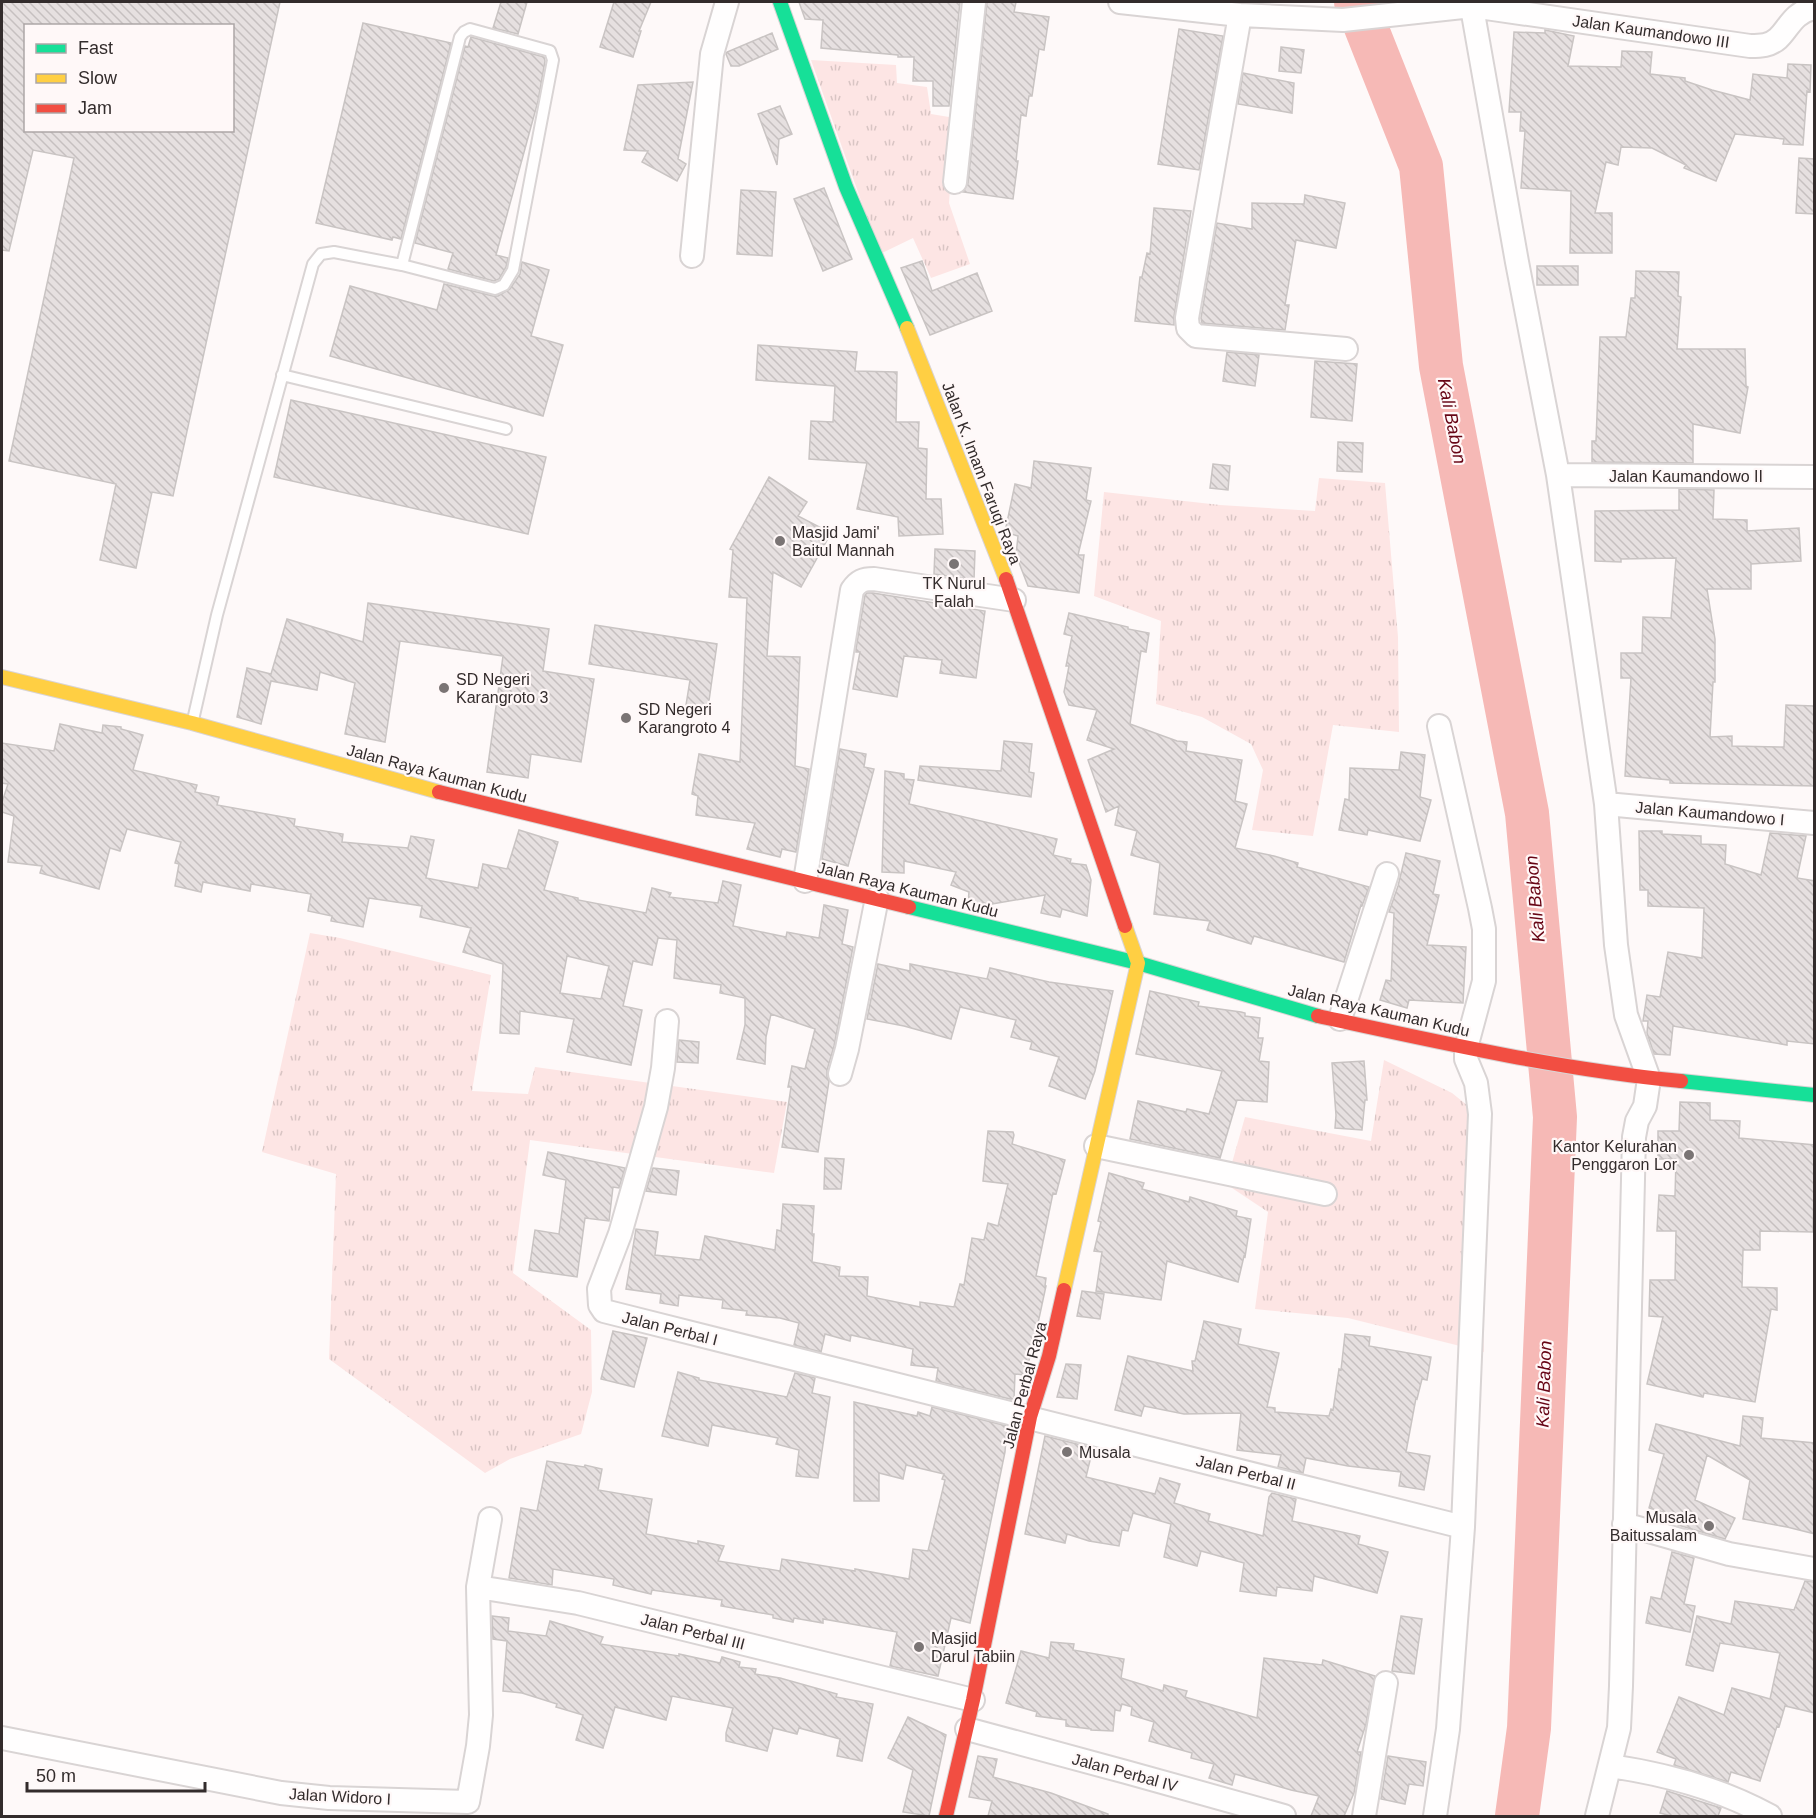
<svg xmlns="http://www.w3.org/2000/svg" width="1816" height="1818" font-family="Arial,sans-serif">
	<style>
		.grass { fill: url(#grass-tufts) }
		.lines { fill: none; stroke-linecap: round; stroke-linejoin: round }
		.river { stroke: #f6b9b6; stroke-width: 44 }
		.building { fill: url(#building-back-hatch); stroke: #c9c4c3; stroke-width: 1.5; fill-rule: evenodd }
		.lane-casing { stroke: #d9d4d4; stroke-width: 14 }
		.street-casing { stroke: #d9d4d4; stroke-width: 26 }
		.fast-casing { stroke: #d9d4d4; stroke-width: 16 }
		.slow-casing { stroke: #d9d4d4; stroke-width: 16 }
		.jam-casing { stroke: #d9d4d4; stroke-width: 16 }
		.lane { stroke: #fffefe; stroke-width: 10 }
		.street { stroke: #fffefe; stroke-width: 22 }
		.fast { stroke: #16e098; stroke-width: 14 }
		.slow { stroke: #ffcf43; stroke-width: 14 }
		.jam { stroke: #f24e42; stroke-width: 14 }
		.poi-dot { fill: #7a7474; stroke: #fff8f8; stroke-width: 2 }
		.labels { text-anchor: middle; stroke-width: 4.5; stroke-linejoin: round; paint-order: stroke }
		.street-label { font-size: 16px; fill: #332c2c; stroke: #fff8f8 }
		.poi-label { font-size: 16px; fill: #332c2c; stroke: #fff8f8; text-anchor: start }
		.water-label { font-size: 18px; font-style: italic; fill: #670515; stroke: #fff8f8 }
	</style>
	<defs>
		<pattern id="grass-tufts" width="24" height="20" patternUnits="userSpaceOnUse" patternTransform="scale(1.5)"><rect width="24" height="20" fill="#fde5e4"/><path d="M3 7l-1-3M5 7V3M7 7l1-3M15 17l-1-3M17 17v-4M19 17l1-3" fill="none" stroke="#d9c5c4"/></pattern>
		<pattern id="building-back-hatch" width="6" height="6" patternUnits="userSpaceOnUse" patternTransform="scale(1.5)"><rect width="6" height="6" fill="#e6e0e0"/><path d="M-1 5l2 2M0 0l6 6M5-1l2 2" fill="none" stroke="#c6c0c0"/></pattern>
	</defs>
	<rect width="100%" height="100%" fill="#fef9f9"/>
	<path class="grass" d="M811,60L896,65L897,83L927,87L931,114L955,118L949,203L970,264L931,278L913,238L880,254Z
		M1319,478L1385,483L1398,637L1399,732L1333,725L1313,836L1252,830L1263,770L1251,744L1202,717L1156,704L1161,621L1094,596L1104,492L1220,505L1315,511Z
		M310,933L340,938L491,975L472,1091L528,1094L535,1067L787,1102L774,1173L530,1140L513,1273L591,1330L592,1392L581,1434L510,1459L485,1473L329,1359L336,1174L262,1152Z
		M1384,1060L1452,1093L1488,1122L1483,1321L1484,1352L1348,1318L1255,1309L1268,1212L1226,1184L1245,1117L1371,1141Z"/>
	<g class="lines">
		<path class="river" d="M1356,2L1421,166L1441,366L1527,813L1555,1117L1529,1728L1517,1816"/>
	</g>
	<path class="building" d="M2,2H280L173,496L152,492L136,568L100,560L116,484L9,461L74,158L33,150L9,251L2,250ZM26,26H232V130H26Z
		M501,2H527L518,34L493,28Z
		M614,2H651L639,31H641L633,57L600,47Z
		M799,2H960L949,106H933V81H913L914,57H898V55L821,48L823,20L805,19Z
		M987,2H1016L1014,12L1049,17L1044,50L1039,49L1032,96H1029L1026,116L1021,115L1016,161H1018L1013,199L963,192L968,183Z
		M363,23L451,43L401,239L393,237L392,240L316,223Z
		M1179,29L1223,36L1199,170L1158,164Z
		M1545,30L1574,36L1568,66L1621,67L1622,51L1652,52L1650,74L1685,78V81L1712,90L1750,100L1753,74L1787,78L1788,64L1811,65L1810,92L1807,91L1803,145L1783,144L1784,139L1735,134L1716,181L1684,168L1686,165L1652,148L1621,147L1618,165L1606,162L1595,213H1612V253H1570L1571,191L1521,188L1525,131H1520L1521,112H1509L1514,32L1545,33Z
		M772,33L778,49L739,66H731L726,54L727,52Z
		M471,37L544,57L545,61L538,101L496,255L508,258L506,267L499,279L494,281L448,269L453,253L415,243L465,46L468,47Z
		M1281,47L1304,50L1301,73L1279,71Z
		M1243,73L1294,83L1292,113L1238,104Z
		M693,82L678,159L686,164L677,181L642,162L648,151L624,150L638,85Z
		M780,106L792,134L779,139L777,165L758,114Z
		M1799,158L1815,159V214L1796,213Z
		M824,188L852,259L823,271L794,199Z
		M741,190L776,192L772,256L737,254Z
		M1305,195L1345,203L1336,248L1296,240L1285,305H1289L1285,330L1202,323L1201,318L1217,223L1252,229V203L1304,204Z
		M1154,208L1191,211L1174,316V325L1135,321L1140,277H1142L1147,253L1150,254Z
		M922,261L932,291L977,273L992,311L930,335L901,268Z
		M522,262L549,270L531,336L563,345L543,416L330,356L350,286L437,310L444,284L493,296H498L510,289L520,274Z
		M1537,266H1578V285H1537Z
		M1636,271L1679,272L1678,296L1681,297L1677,349H1745L1746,386L1748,387L1740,433L1693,424V463L1592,462V441H1596L1600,337H1626L1631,298H1635Z
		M758,345L857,352L855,371L897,372L896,422H919L918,448L927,449L926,499H941L943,534L899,536L898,517L857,509L867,463L809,459L811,421L833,422L835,386L756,380Z
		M1227,352L1259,355L1255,386L1223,381Z
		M1315,361L1357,364L1352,421L1311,417Z
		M291,400L546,457L528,534L274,477Z
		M1338,442L1363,443L1362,472L1337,471Z
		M1034,461L1091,468L1086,500L1091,501L1078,555H1084L1079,593L1028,586L1016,555L1018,536L1008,533L1006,527L1015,484L1031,488Z
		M1213,464L1230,466L1228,490L1210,488Z
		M769,477L807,502L798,516L831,533L801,587L773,572L767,656L800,657L795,766L809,769L796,852L782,849L780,857L747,849L755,823L696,815L698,796L692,794L699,754L740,762L747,598L729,597L733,550L730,549Z
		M1679,489L1714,490L1713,519L1747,520V531L1799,528L1801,561L1751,564V589H1707L1715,639V682H1713L1710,737L1732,736V746L1784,747L1786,705L1815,706V786L1670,783V780L1625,776L1631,678H1621V653H1642L1643,617L1671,618L1676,558L1621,559V562L1595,561V511L1679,510Z
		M935,549L975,551L974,580L934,574Z
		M867,593H873L985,611L976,678L940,673L942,660L904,656L897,697L853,689L860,652H856V649L865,595Z
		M368,603L549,629L543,671L594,679L581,762L531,754L528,778L487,772L503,656L400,641L385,742L345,734L355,683L320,672L317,690L271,681L261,724L237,717L247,668L271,674L287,619L363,642Z
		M1069,613L1128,627V629L1149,633L1146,652L1141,651L1130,724L1177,741L1187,742L1186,751L1242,760L1235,801L1247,804L1235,848L1274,856L1298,863L1297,867L1369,887L1362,906L1361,905L1344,962L1254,936L1251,944L1207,930L1210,921L1154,914L1160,863L1131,855L1137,831L1115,825L1119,806L1106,812L1088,760L1114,749L1087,740L1097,710L1069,705L1064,692L1069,666H1066L1072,636L1064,634Z
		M595,625L717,644L708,708L686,705L690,680L589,664Z
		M60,724L102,733L103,725L121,727V729L143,735L133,770L197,785L195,792L219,797L217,805L295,819L294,826L343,834L342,842L408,848L411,836L434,840L426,878L478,888L483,864L507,869L519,830L558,842L544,890L578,898V900L646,913L652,888L671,893L669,897L718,903L723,881L741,885L733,926L786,937L787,932L819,938L824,905L848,910L842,944L853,947L834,1046L827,1070V1077L829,1081L818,1152L782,1147L791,1087H788L792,1066L805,1069L815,1029L771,1014L766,1037L765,1064L737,1059L745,1025V998L720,993L721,985L674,978L677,940L658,938L652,965L633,961L623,1006L642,1010L631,1065L567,1052L574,1019L520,1011L519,1034L500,1033L503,964L463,952L471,928L420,917L422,906L369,898L363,927L331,921L332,916L308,911L311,894L251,884L250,891L203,882L201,892L175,886L179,864L175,863L181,842L127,829L120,851L110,848L99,889L40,873L42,866L8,862L14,816L2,812V802L8,784L2,783V743L54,751ZM567,956L609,966L601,999L560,993Z
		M1004,741L1032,744L1029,772L1034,773L1031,797L918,780L920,766L1001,771Z
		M840,749L866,754L864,767L874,769L848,866L822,859Z
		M1401,752L1425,755L1420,797L1431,800L1420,841L1368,830L1367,835L1339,830L1345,799L1349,800L1350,768L1399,770Z
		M885,771L904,774V779L914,780L909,804L1057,839L1053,855L1071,859L1070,863L1086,865L1091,880L1087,916L1062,909L1060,917L1041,913L1045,895L992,904L968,902L969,892L951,885L956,872L904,861V873L882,872Z
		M1639,831H1662V834L1701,836V844L1726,845L1725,864L1761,875L1770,833L1806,836L1797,878L1815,881V1044L1787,1041V1045L1673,1026L1670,1055L1654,1054L1647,1033L1648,1021H1643L1647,995L1660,997L1668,952L1702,958L1704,908L1648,906V890H1640Z
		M1406,853L1440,861L1433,894L1439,895L1427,945L1466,947L1463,1003L1409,1000L1407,1008L1380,1000L1386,980L1391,981L1394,913L1389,912L1398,886Z
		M878,964L910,971V964L987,979L990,968L1049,982L1113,991L1095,1071L1085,1099L1049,1086L1059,1057L1030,1049L1032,1042L1011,1037L1016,1020L960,1007L951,1039L904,1026L867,1019Z
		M1150,991L1199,1002L1198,1006L1241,1012L1245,1013V1016L1260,1018L1258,1038H1263L1259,1061L1269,1062L1267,1102L1237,1100L1220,1158L1130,1139L1138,1101L1186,1112L1187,1109L1209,1114L1222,1071L1136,1054Z
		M679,1040L699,1042L698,1063L677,1062Z
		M1364,1061L1367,1100H1365L1362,1130L1335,1128L1336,1115L1332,1063Z
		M1680,1102L1710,1103V1120L1740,1121L1739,1138L1815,1145L1813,1232L1760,1231V1250H1743L1742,1287L1777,1288V1310L1771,1309L1755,1402L1704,1393L1703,1397L1647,1384L1663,1317L1649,1316L1650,1280H1675L1676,1231H1657L1659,1195L1675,1196L1676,1159H1658V1131H1679Z
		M988,1131L1013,1132L1014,1135L1012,1144L1065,1160L1056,1194L1053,1193L1036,1276L1046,1278L1045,1286H1046L1032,1351L1024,1375L1015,1374L1014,1399H1010L936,1381L938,1368L911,1365L913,1349L851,1335L850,1341L825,1334L821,1352L794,1345L799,1323L780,1318L746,1315L747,1311L722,1308L723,1300L679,1295L678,1306L660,1303L661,1294L626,1289L636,1229L658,1232L655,1255L700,1260L705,1236L775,1250L777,1230L781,1231L783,1204L814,1206L812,1234H814L812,1262L840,1267L839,1276L868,1277L867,1296L920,1307V1302L954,1307L960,1284L964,1285L972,1238L984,1240L988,1223L998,1226L1008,1184L983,1181Z
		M548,1152L625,1168L619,1188L613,1187L609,1221L585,1218L577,1277L529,1270L535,1230L559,1234L566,1180L543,1175Z
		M825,1158L844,1159L841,1189H824Z
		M653,1168L679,1171L676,1195L646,1191Z
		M1109,1173L1144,1183L1142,1189L1189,1202L1190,1197L1237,1211L1236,1216L1251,1219L1245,1257L1244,1256L1238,1282L1167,1261L1161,1300L1096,1291L1102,1252L1094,1251L1101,1222L1098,1221Z
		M1082,1291L1104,1294L1100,1319L1077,1316Z
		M1204,1321L1241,1329L1238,1344L1279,1353L1267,1407L1275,1408V1412L1329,1416L1331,1409L1333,1410L1339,1369L1341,1370L1345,1334L1370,1337L1369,1346L1431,1357L1427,1380L1422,1379L1417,1399L1416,1398L1406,1452L1430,1456L1424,1490L1399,1486L1401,1472L1348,1466L1306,1458L1303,1473L1278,1467L1281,1455L1237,1450L1241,1413L1184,1414L1144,1406L1141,1416L1115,1410L1128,1356L1193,1371L1192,1361H1195Z
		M613,1331L647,1338L634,1387L601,1379Z
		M1066,1364L1081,1365L1077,1399L1057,1397Z
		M678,1372L699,1378V1380L787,1397L795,1373L815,1378L812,1393L830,1397L818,1478L796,1476L799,1450L776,1444L778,1438L712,1425L708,1446L662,1436Z
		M854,1402L917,1416L918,1412L930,1416L932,1407L1007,1426L1005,1452L970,1623L951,1618L938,1676L890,1666L897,1632L823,1619V1623L794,1618L793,1622L773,1618V1615L721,1606L722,1600L652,1590L651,1594L613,1585L614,1579L553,1569L552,1585L509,1578L521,1508L537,1511L547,1461L584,1467L585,1465L602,1469L598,1490L652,1499L646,1534L698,1544V1541L724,1546L718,1561L780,1571L782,1559L855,1571V1569L909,1579L913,1549L928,1551L945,1480L942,1479L944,1474L906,1465L903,1479L879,1473V1501H854Z
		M1743,1416L1763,1418L1761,1438L1815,1443V1534L1787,1527L1743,1519L1750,1480L1707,1455L1695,1500L1735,1518L1725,1539L1678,1525L1680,1517L1649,1508L1664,1454L1649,1450L1656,1424L1740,1446Z
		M1045,1436L1093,1448L1086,1477L1155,1494L1160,1478L1180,1484L1174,1503L1210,1514L1208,1521L1263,1536L1269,1497L1272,1493L1296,1499L1292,1521L1360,1536L1358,1544L1388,1552L1377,1593L1314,1576L1312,1591L1277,1587L1276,1596L1240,1591L1244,1563L1201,1551L1197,1566L1164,1557L1171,1524L1133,1513L1128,1531L1122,1530L1119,1546L1089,1541L1067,1534L1065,1543L1025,1534Z
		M1672,1552L1694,1558L1684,1604L1695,1606L1690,1632L1646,1623L1651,1597L1661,1599Z
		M1805,1581L1815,1582V1713L1785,1706L1779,1727L1777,1726L1760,1781L1731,1772L1728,1782L1674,1765L1676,1759L1657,1752L1679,1697L1724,1715L1732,1688L1770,1699L1780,1653L1720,1643L1713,1671L1686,1665L1697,1616L1731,1624L1735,1601L1794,1610Z
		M492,1616L509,1618L508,1631L546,1636L550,1621L603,1637L600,1644L679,1656V1654L720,1663L722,1657L740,1662L739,1667L756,1669L755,1674L780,1678L837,1694L836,1697L873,1704L862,1761L837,1756L840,1739L799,1728L797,1734L773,1728L767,1751L726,1741V1733L733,1708L672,1696L666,1720L615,1707L603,1748L576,1740L583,1715L556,1707L557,1704L522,1693L503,1691L507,1641L493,1639Z
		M1401,1616L1422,1619L1414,1674L1392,1671Z
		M1051,1642L1074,1644L1073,1650L1124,1659L1121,1678L1163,1691L1164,1685L1187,1691L1185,1697L1257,1718L1264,1658L1322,1665L1323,1660L1375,1676L1366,1724L1357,1752H1361L1354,1793L1344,1816H1311L1319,1796L1291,1790L1235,1774L1232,1785L1209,1778L1214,1764L1191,1758L1192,1753L1149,1741L1154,1722L1131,1715L1132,1707L1122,1704L1120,1711L1115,1710L1113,1731L1091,1730V1729L1066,1726V1720L1036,1716L1037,1712L1006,1703L1021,1651L1049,1658Z
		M908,1717L946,1735L929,1816L903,1812L913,1770L888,1758Z
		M978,1756L997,1759L993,1777L1051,1793L1108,1814V1816H988L992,1801L969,1797Z
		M1388,1756L1426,1762L1423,1786L1409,1784L1405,1804L1381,1799Z
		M1667,1791L1721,1808L1718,1816H1671L1660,1813Z"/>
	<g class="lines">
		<g class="lane-casing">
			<path id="lane" d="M282,375L506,429
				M193,720L217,615L313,264L321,254L334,252L402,265L495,289L504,285L513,270L553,60L550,51L470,29L464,32L460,37L402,265"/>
		</g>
		<g class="street-casing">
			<path id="street" d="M1120,2L1240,15L1343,20L1472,6L1750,46C1754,46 1760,46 1765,45C1788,40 1786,14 1814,8
				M1471,2L1517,262L1558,475L1606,804L1616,945L1626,1015L1649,1079L1645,1106L1637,1121L1634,1137L1621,1686L1619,1728L1597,1816
				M1240,15L1187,318L1188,328L1196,336L1346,349
				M955,182L974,2
				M692,256L712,54L727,2
				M1558,475L1814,477
				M1606,804L1814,823
				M805,881L852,590C858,581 863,579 874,579L1014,600
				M1340,1019L1387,874
				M667,1021L663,1068L656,1107L620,1234L599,1289L600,1305L604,1311L1463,1527
				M840,1074L847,1049L877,898
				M1096,1146L1325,1194
				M490,1519L478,1587L578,1603L973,1700
				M1624,1524L1729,1554L1814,1569
				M967,1729L1126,1772L1284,1816
				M2,1738L281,1793L329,1798L468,1802L478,1746L481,1715L478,1587
				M1610,1766C1665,1774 1721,1789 1770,1816
				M1364,1816L1386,1683
				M1435,1816L1448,1729L1463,1527L1480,1114L1476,1083L1466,1059V1048L1484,981V929L1480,908L1439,726"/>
		</g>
		<g class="fast-casing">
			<path id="fast" d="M780,2L846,187L907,328
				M909,907L1138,963L1318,1016
				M1681,1081L1814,1095"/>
		</g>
		<g class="slow-casing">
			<path id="slow" d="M907,328L1006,579
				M2,677L192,723L439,792
				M1064,1290L1138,963L1125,926"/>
		</g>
		<g class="jam-casing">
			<path id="jam" d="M1006,579L1125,926
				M439,792L909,907
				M1318,1016C1438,1042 1558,1069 1681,1081
				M946,1816L973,1700L1030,1417L1049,1356L1064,1290"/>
		</g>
		<use href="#lane" class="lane"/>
		<use href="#street" class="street"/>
		<use href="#fast" class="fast"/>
		<use href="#slow" class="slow"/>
		<use href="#jam" class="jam"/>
	</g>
	<g class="poi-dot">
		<circle cx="780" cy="541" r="6"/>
		<circle cx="954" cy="564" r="6"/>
		<circle cx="444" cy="688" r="6"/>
		<circle cx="626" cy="718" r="6"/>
		<circle cx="1689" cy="1155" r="6"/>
		<circle cx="1067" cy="1452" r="6"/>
		<circle cx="1709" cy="1526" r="6"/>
		<circle cx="919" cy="1647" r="6"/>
	</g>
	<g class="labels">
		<g class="street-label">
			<text transform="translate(1651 31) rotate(8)" y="6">Jalan Kaumandowo III</text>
			<text transform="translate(982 473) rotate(69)" y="6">Jalan K. Imam Faruqi Raya</text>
			<text x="1686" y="482">Jalan Kaumandowo II</text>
			<text transform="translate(437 773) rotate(15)" y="6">Jalan Raya Kauman Kudu</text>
			<text transform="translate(1710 813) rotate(5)" y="6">Jalan Kaumandowo I</text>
			<text transform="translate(908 889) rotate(14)" y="6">Jalan Raya Kauman Kudu</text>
			<text transform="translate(1379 1010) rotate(13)" y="6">Jalan Raya Kauman Kudu</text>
			<text transform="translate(670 1328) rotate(14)" y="6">Jalan Perbal I</text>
			<text transform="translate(1024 1385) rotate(-75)" y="6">Jalan Perbal Raya</text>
			<text transform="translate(1246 1472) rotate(14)" y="6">Jalan Perbal II</text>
			<text transform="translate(693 1631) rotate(14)" y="6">Jalan Perbal III</text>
			<text transform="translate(1125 1772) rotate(15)" y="6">Jalan Perbal IV</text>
			<text transform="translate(340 1796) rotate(3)" y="6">Jalan Widoro I</text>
		</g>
		<g class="poi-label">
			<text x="792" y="538">Masjid Jami'<tspan x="792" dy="18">Baitul Mannah</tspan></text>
			<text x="954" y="589" text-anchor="middle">TK Nurul<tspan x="954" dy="18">Falah</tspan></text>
			<text x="456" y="685">SD Negeri<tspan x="456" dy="18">Karangroto 3</tspan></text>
			<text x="638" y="715">SD Negeri<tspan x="638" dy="18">Karangroto 4</tspan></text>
			<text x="1677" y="1152" text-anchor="end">Kantor Kelurahan<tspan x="1677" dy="18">Penggaron Lor</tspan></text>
			<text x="1079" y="1458">Musala</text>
			<text x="1697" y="1523" text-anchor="end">Musala<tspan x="1697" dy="18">Baitussalam</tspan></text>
			<text x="931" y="1644">Masjid<tspan x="931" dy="18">Darul Tabiin</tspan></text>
		</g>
		<g class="water-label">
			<text transform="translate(1452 421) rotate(79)" y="6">Kali Babon</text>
			<text transform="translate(1535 899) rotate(-95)" y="6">Kali Babon</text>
			<text transform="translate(1544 1384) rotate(-88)" y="6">Kali Babon</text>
		</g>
	</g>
	<rect width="1816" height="1818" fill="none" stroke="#332c2c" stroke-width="6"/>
	<rect x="24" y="24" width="210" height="108" fill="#fff8f8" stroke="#ada6a6" stroke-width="1.5"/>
	<rect x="36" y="44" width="30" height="9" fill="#16e098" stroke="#ada6a6" stroke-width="1.5"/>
	<text x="78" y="54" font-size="18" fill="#332c2c">Fast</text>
	<rect x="36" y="74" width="30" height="9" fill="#ffcf43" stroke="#ada6a6" stroke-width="1.5"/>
	<text x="78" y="84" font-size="18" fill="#332c2c">Slow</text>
	<rect x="36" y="104" width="30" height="9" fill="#f24e42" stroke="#ada6a6" stroke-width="1.5"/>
	<text x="78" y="114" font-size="18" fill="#332c2c">Jam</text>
	<path d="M27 1782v9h178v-9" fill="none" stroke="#332c2c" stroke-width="3"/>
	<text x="36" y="1782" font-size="18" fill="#332c2c" stroke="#fff8f8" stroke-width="4.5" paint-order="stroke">50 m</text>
</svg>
